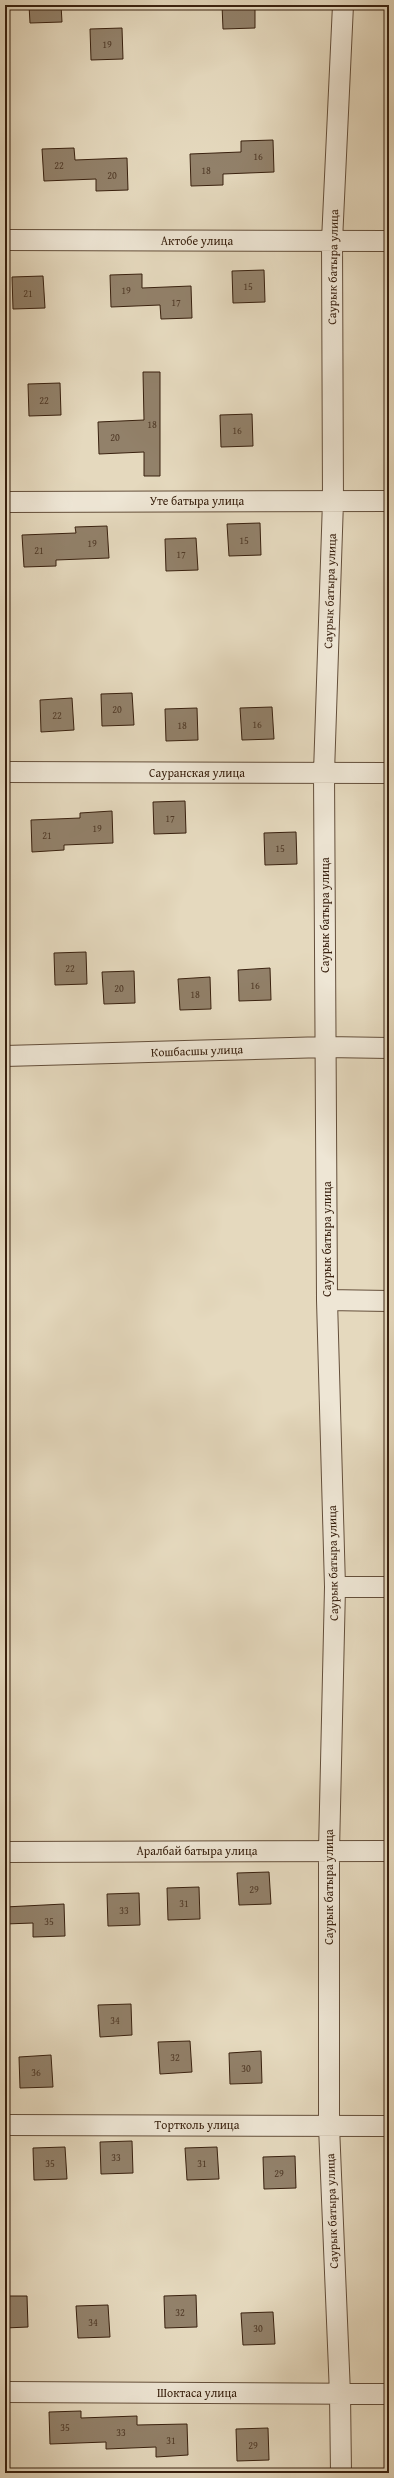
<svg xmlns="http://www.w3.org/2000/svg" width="394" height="2478" font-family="'Gentium Book Plus',serif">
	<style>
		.building { fill: #92816a; stroke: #39210f }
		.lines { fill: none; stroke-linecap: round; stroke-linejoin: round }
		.minor-casing { stroke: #644f3b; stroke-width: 22 }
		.minor { stroke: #eee6d5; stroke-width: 20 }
		.labels { text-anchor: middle; stroke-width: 4; stroke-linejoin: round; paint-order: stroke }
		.number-label { font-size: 10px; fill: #4f3926 }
		.street-label { font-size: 12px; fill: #39210f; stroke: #eee6d5 }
	</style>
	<rect width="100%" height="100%" fill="#e5d9be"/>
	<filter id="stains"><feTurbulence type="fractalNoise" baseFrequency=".005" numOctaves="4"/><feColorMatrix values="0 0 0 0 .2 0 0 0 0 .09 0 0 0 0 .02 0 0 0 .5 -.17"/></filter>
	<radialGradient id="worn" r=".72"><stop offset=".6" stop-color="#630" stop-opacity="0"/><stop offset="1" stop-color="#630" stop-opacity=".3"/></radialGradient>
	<path class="building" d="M29,5H61L62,22L30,23Z
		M222,5H255V28L223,29Z
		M122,28L123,59L91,60L90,29Z
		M273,140L274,172L223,174V185L191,186L190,154L241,152V141Z
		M74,148L75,160L127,158L128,190L96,191V179L44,181L42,149Z
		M264,270L265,302L233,303L232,271Z
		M142,274V288L191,286L192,318L161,319L160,305L111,307L110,275Z
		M43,276L45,308L13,309L12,277Z
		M143,372H160V476H144V452L99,454L98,422L144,420Z
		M60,383L61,415L29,416L28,384Z
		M252,414L253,446L221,447L220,415Z
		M260,523L261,555L229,556L227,524Z
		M107,526L109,558L56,560V566L24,567L22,535L76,533L75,527Z
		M196,538L198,570L166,571L165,539Z
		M132,693L134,725L102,726L101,694Z
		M72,698L74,730L41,732L40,700Z
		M272,707L274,739L242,740L240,708Z
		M197,708L198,740L166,741L165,709Z
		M185,801L186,833L154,834L153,802Z
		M112,811L113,843L64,845V850L32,852L31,820L80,818V813Z
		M296,832L297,864L265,865L264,833Z
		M86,952L87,984L55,985L54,953Z
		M270,968L271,1000L239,1001L238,970Z
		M134,971L135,1003L104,1004L102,972Z
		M210,977L211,1009L180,1010L178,979Z
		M269,1872L271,1904L239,1905L237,1873Z
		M199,1887L200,1919L168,1920L167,1888Z
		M139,1893L140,1925L108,1926L107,1894Z
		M64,1904L65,1936L33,1937V1923L5,1924V1907Z
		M131,2004L132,2035L100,2037L98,2005Z
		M190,2041L192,2072L160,2074L158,2042Z
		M261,2051L262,2083L230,2084L229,2053Z
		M51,2055L53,2087L20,2088L19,2057Z
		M132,2141L133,2173L101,2174L100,2142Z
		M65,2147L67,2179L34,2180L33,2148Z
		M217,2147L219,2179L187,2180L185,2148Z
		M295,2156L296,2188L264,2189L263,2157Z
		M196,2295L197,2327L165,2328L164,2296Z
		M5,2296H27L28,2327L5,2328Z
		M108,2305L110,2337L78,2338L76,2306Z
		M273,2312L275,2344L243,2345L241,2313Z
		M81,2411V2418L137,2416V2425L187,2424L188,2455L156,2457V2447L106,2449V2442L50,2444L49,2412Z
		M268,2428L269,2460L237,2461L236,2429Z"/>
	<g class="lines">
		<g class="minor-casing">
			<path id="minor" d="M5,240L389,241
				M5,502L389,501
				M5,772L389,773
				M5,1056L326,1047L389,1048
				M327,1300L389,1301
				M335,1587H389
				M5,1852L389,1851
				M5,2125L389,2126
				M5,2392L389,2394
				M341,2473L340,2394L329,2126V1851L335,1587L327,1300L324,773L333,501L332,241L343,5"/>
		</g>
		<use href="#minor" class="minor"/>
	</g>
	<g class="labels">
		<g class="number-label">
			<text x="107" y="48">19</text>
			<text x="258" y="160">16</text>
			<text x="59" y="169">22</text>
			<text x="206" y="174">18</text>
			<text x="112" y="179">20</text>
			<text x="248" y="290">15</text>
			<text x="126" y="294">19</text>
			<text x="28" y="297">21</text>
			<text x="176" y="306">17</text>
			<text x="44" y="404">22</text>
			<text x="152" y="428">18</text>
			<text x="237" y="434">16</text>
			<text x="115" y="441">20</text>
			<text x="244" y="544">15</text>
			<text x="92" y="547">19</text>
			<text x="39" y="554">21</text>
			<text x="181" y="558">17</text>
			<text x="117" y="713">20</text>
			<text x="57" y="719">22</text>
			<text x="257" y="728">16</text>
			<text x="182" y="729">18</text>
			<text x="170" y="822">17</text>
			<text x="97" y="832">19</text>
			<text x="47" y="839">21</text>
			<text x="280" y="852">15</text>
			<text x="70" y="972">22</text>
			<text x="255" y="989">16</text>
			<text x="119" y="992">20</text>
			<text x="195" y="998">18</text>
			<text x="254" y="1893">29</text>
			<text x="184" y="1907">31</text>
			<text x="124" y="1914">33</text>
			<text x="49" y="1925">35</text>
			<text x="115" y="2024">34</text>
			<text x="175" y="2061">32</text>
			<text x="246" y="2072">30</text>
			<text x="36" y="2076">36</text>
			<text x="116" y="2161">33</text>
			<text x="50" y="2167">35</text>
			<text x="202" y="2167">31</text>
			<text x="279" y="2177">29</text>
			<text x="180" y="2316">32</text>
			<text x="93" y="2326">34</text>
			<text x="258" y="2332">30</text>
			<text x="65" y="2431">35</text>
			<text x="121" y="2436">33</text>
			<text x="171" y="2444">31</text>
			<text x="253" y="2449">29</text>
		</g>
		<g class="street-label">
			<text x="197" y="245">Актобе улица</text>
			<text transform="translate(333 267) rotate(-89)" y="4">Саурык батыра улица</text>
			<text x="197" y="505">Уте батыра улица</text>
			<text transform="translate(330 591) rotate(-88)" y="4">Саурык батыра улица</text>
			<text x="197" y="777">Сауранская улица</text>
			<text transform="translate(325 915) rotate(-90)" y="4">Саурык батыра улица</text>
			<text transform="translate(197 1051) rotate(-2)" y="4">Кошбасшы улица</text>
			<text transform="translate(327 1239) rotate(-90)" y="4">Саурык батыра улица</text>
			<text transform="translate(333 1563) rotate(-91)" y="4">Саурык батыра улица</text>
			<text x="197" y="1855">Аралбай батыра улица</text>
			<text transform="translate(329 1887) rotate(-90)" y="4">Саурык батыра улица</text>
			<text x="197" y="2129">Тортколь улица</text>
			<text transform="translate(332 2211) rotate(-92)" y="4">Саурык батыра улица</text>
			<text x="197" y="2397">Шоктаса улица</text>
		</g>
	</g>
	<rect width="394" height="2478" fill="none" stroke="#e5d9be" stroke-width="20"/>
	<rect x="6" y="6" width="382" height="2466" fill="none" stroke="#39210f" stroke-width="2"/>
	<rect x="10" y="10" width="374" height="2458" fill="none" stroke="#39210f"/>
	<rect width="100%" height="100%" filter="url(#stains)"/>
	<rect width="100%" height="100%" fill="url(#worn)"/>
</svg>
